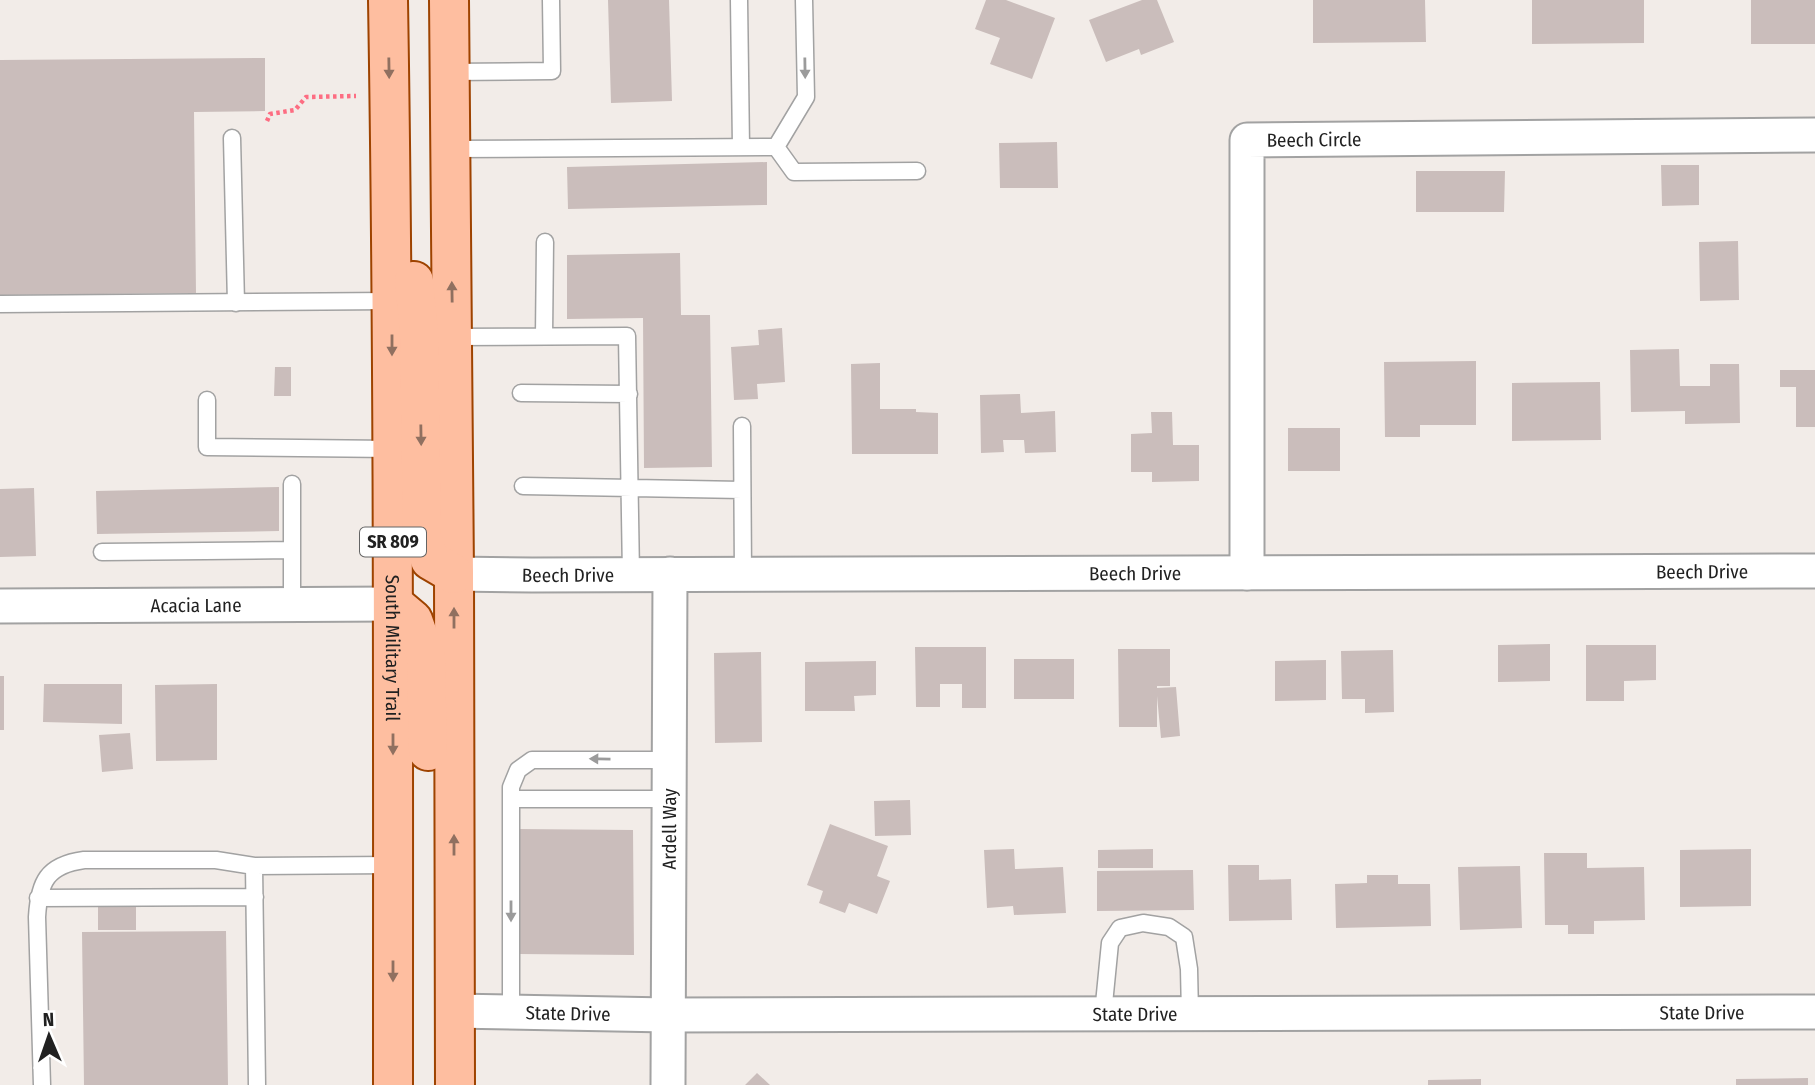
<svg xmlns="http://www.w3.org/2000/svg" width="1815" height="1085" font-family="'Fira Sans Condensed',sans-serif">
	<style>
		.building { fill: #cabdbb }
		.lines { fill: none; stroke-linecap: round; stroke-linejoin: round }
		.lane-casing { stroke: #a2a2a2; stroke-width: 19 }
		.street-casing { stroke: #a2a2a2; stroke-width: 37 }
		.primary-casing { stroke: #9e4300; stroke-width: 42 }
		.path { stroke: #fd6d82; stroke-width: 4.5; stroke-dasharray: 3.5 3.5; stroke-linecap: butt }
		.lane { stroke: #fff; stroke-width: 16 }
		.street { stroke: #fff; stroke-width: 33 }
		.primary { stroke: #febea0; stroke-width: 38 }
		.oneway { fill: #907060 }
		.oneway2 { fill: #9b9b9b }
		.labels { text-anchor: middle; stroke-width: 5; stroke-linejoin: round; paint-order: stroke }
		.shield { fill: #fff; stroke: #646464; stroke-width: 2 }
		.shield-label { font-size: 18px; font-weight: bold; fill: #212121 }
		.street-label { font-size: 19px; fill: #212121; stroke: #fff }
	</style>
	<rect width="100%" height="100%" fill="#f2ece8"/>
	<path class="building" d="M608,0H669L672,101L611,103Z
		M986,0H1006L1055,18L1032,79L990,64L1000,38L975,29Z
		M1142,0H1157L1174,42L1141,55L1139,49L1106,62L1089,20Z
		M1313,0H1425L1426,42L1313,43Z
		M1532,0H1644V43L1532,44Z
		M1751,0H1815V44H1751Z
		M265,58V111L194,112L196,293L0,295V60Z
		M1057,142L1058,188H1000L999,143Z
		M767,162V205L568,209L567,167Z
		M1661,165H1699V205L1662,206Z
		M1416,171H1505L1504,212H1416Z
		M1738,241L1739,300L1700,301L1699,242Z
		M680,253L681,315H710L712,467L644,468L643,318L567,319V255Z
		M782,328L785,382L757,384L758,399L734,400L731,347L759,345L758,330Z
		M1679,349L1680,386H1710V364H1739L1740,423L1685,424V411L1631,412L1630,350Z
		M1476,361V425H1420V437H1385L1384,362Z
		M880,363V409H916V412L938,413V454H852L851,364Z
		M275,367H291V396H274Z
		M1780,370H1815V427H1796V387H1780Z
		M1600,382L1601,440L1512,441V383Z
		M1020,394L1021,413L1055,411L1056,452L1025,453L1024,440H1003L1004,452L981,453L980,395Z
		M1151,412H1172L1173,445H1199V481L1152,482V472H1131V434L1152,433Z
		M1288,428H1340V471H1288Z
		M279,487V531L97,534L96,491Z
		M34,488L36,556L0,557V489Z
		M1550,644V681L1498,682V645Z
		M1586,645H1656V680L1624,681V701H1586Z
		M915,647H986V708H962V684H940V707H916Z
		M1118,649H1170V686H1157V688L1176,687L1180,736L1161,738L1157,696V727H1119Z
		M1393,650L1394,712L1365,713V699H1342L1341,651Z
		M761,652L762,742L715,743L714,653Z
		M1014,659H1074V699H1014Z
		M1326,660V700L1275,701V661Z
		M876,661V695L854,696L855,711H805V662Z
		M0,676H4V730H0Z
		M44,684H122V724L43,722Z
		M217,684V760L156,761L155,685Z
		M130,733L133,769L102,772L99,735Z
		M910,800L911,835L875,836L874,801Z
		M830,824L888,846L877,876L890,881L877,914L849,903L845,913L819,903L823,891L807,885Z
		M518,829L633,830L634,955L519,954Z
		M1014,849L1015,869L1063,867L1066,913L1014,915L1013,906L987,908L984,850Z
		M1153,849V868H1098V850Z
		M1751,849V906L1680,907V850Z
		M1544,853H1587V868L1644,867L1645,920L1594,921V934H1568V925H1545Z
		M1228,865H1259V880L1291,879L1292,920L1229,921Z
		M1520,866L1522,928L1460,930L1458,867Z
		M1193,870L1194,910L1097,911V871Z
		M1367,875H1398V884H1430L1431,926L1336,928L1335,884L1367,883Z
		M98,907H136V930H98Z
		M226,931L228,1085H84L82,932Z
		M757,1073L770,1085H745Z
		M1808,1078V1085H1736V1079Z
		M1481,1079V1085H1428V1080Z"/>
	<g class="lines">
		<g class="lane-casing">
			<path id="lane" d="M739,0L741,147
				M450,72L552,71L551,0
				M232,138L236,303
				M776,147L806,97L804,0
				M450,149L776,147L794,172L917,171
				M0,304L392,301
				M544,336L545,242
				M452,337L627,336L631,575
				M521,393L629,394
				M207,400V447L392,449
				M742,426L743,574
				M292,484V605
				M523,486L742,490
				M102,552L292,550
				M511,799H668
				M254,866L393,865
				M38,898L255,897
				M511,1012V787L518,770L532,760H668
				M1103,1014L1110,943L1120,928L1143,923L1169,927L1184,937L1189,969L1190,1014
				M42,1085L37,917C39,882 47,865 84,860H216L254,866L257,1085"/>
		</g>
		<g class="street-casing">
			<g id="street">
				<path id="s1" d="M1247,573V140L1815,135"/>
				<path id="s2" d="M454,574L532,575L1815,571"/>
				<path id="s3" d="M0,606L394,604"/>
				<path id="s4" d="M454,1011L668,1015L1815,1012"/>
				<path id="s5" d="M668,1085L670,574"/>
			</g>
		</g>
		<g class="primary-casing">
			<g id="primary">
				<path id="s6" d="M388,0C394,362 393,723 393,1085"/>
				<path d="M449,0L454,574L455,1085"/>
				<path d="M414,281L419,334L422,537L430,560L454,574"/>
				<path d="M394,604L413,620L426,657L428,751"/>
			</g>
		</g>
		<path class="path" d="M267,121L270,114L295,110L306,97L356,96"/>
		<use href="#lane" class="lane"/>
		<use href="#street" class="street"/>
		<use href="#primary" class="primary"/>
	</g>
	<defs><path id="oneway-solid" d="M-6-.8H1V-3.2L6.5 0L1 3.2V.8H-6Z" transform="scale(1.75)"/></defs>
	<g class="oneway">
		<use href="#oneway-solid" transform="translate(389 68) rotate(89)"/>
		<use href="#oneway-solid" transform="translate(452 292) rotate(-91)"/>
		<use href="#oneway-solid" transform="translate(392 345) rotate(90)"/>
		<use href="#oneway-solid" transform="translate(421 435) rotate(89)"/>
		<use href="#oneway-solid" transform="translate(454 618) rotate(-90)"/>
		<use href="#oneway-solid" transform="translate(393 744) rotate(90)"/>
		<use href="#oneway-solid" transform="translate(454 845) rotate(-90)"/>
		<use href="#oneway-solid" transform="translate(393 971) rotate(90)"/>
	</g>
	<g class="oneway2">
		<use href="#oneway-solid" transform="translate(805 68) rotate(89)"/>
		<use href="#oneway-solid" transform="translate(600 759) rotate(-179)"/>
		<use href="#oneway-solid" transform="translate(511 911) rotate(90)"/>
	</g>
	<g class="labels">
		<rect class="shield" x="360" y="527.5" width="66" height="29" rx="5"/>
		<g class="shield-label">
			<text x="393" y="548">SR 809</text>
		</g>
		<g class="street-label">
			<text dy="7" stroke="none"><textPath href="#s1" startOffset="500">Beech Circle</textPath></text>
			<text dy="7" stroke="none"><textPath href="#s2" startOffset="1248">Beech Drive</textPath></text>
			<text dy="7" stroke="none"><textPath href="#s2" startOffset="681">Beech Drive</textPath></text>
			<text dy="7" stroke="none"><textPath href="#s2" startOffset="114">Beech Drive</textPath></text>
			<text dy="7" stroke="none"><textPath href="#s3" startOffset="196">Acacia Lane</textPath></text>
			<text dy="7" stroke="none"><textPath href="#s6" startOffset="648">South Military Trail</textPath></text>
			<text dy="7" stroke="none"><textPath href="#s5" startOffset="256">Ardell Way</textPath></text>
			<text dy="7" stroke="none"><textPath href="#s4" startOffset="114">State Drive</textPath></text>
			<text dy="7" stroke="none"><textPath href="#s4" startOffset="1248">State Drive</textPath></text>
			<text dy="7" stroke="none"><textPath href="#s4" startOffset="681">State Drive</textPath></text>
		</g>
	</g>
	<g transform="translate(49 1036) rotate(358)" stroke="#ffffff" stroke-width="5" paint-order="stroke">
	<path d="M0-5L12 26L0 18L-12 26Z" fill="#212121"/>
	<text y="-10" font-size="19" font-weight="bold" text-anchor="middle" fill="#212121">N</text>
	</g>
</svg>
